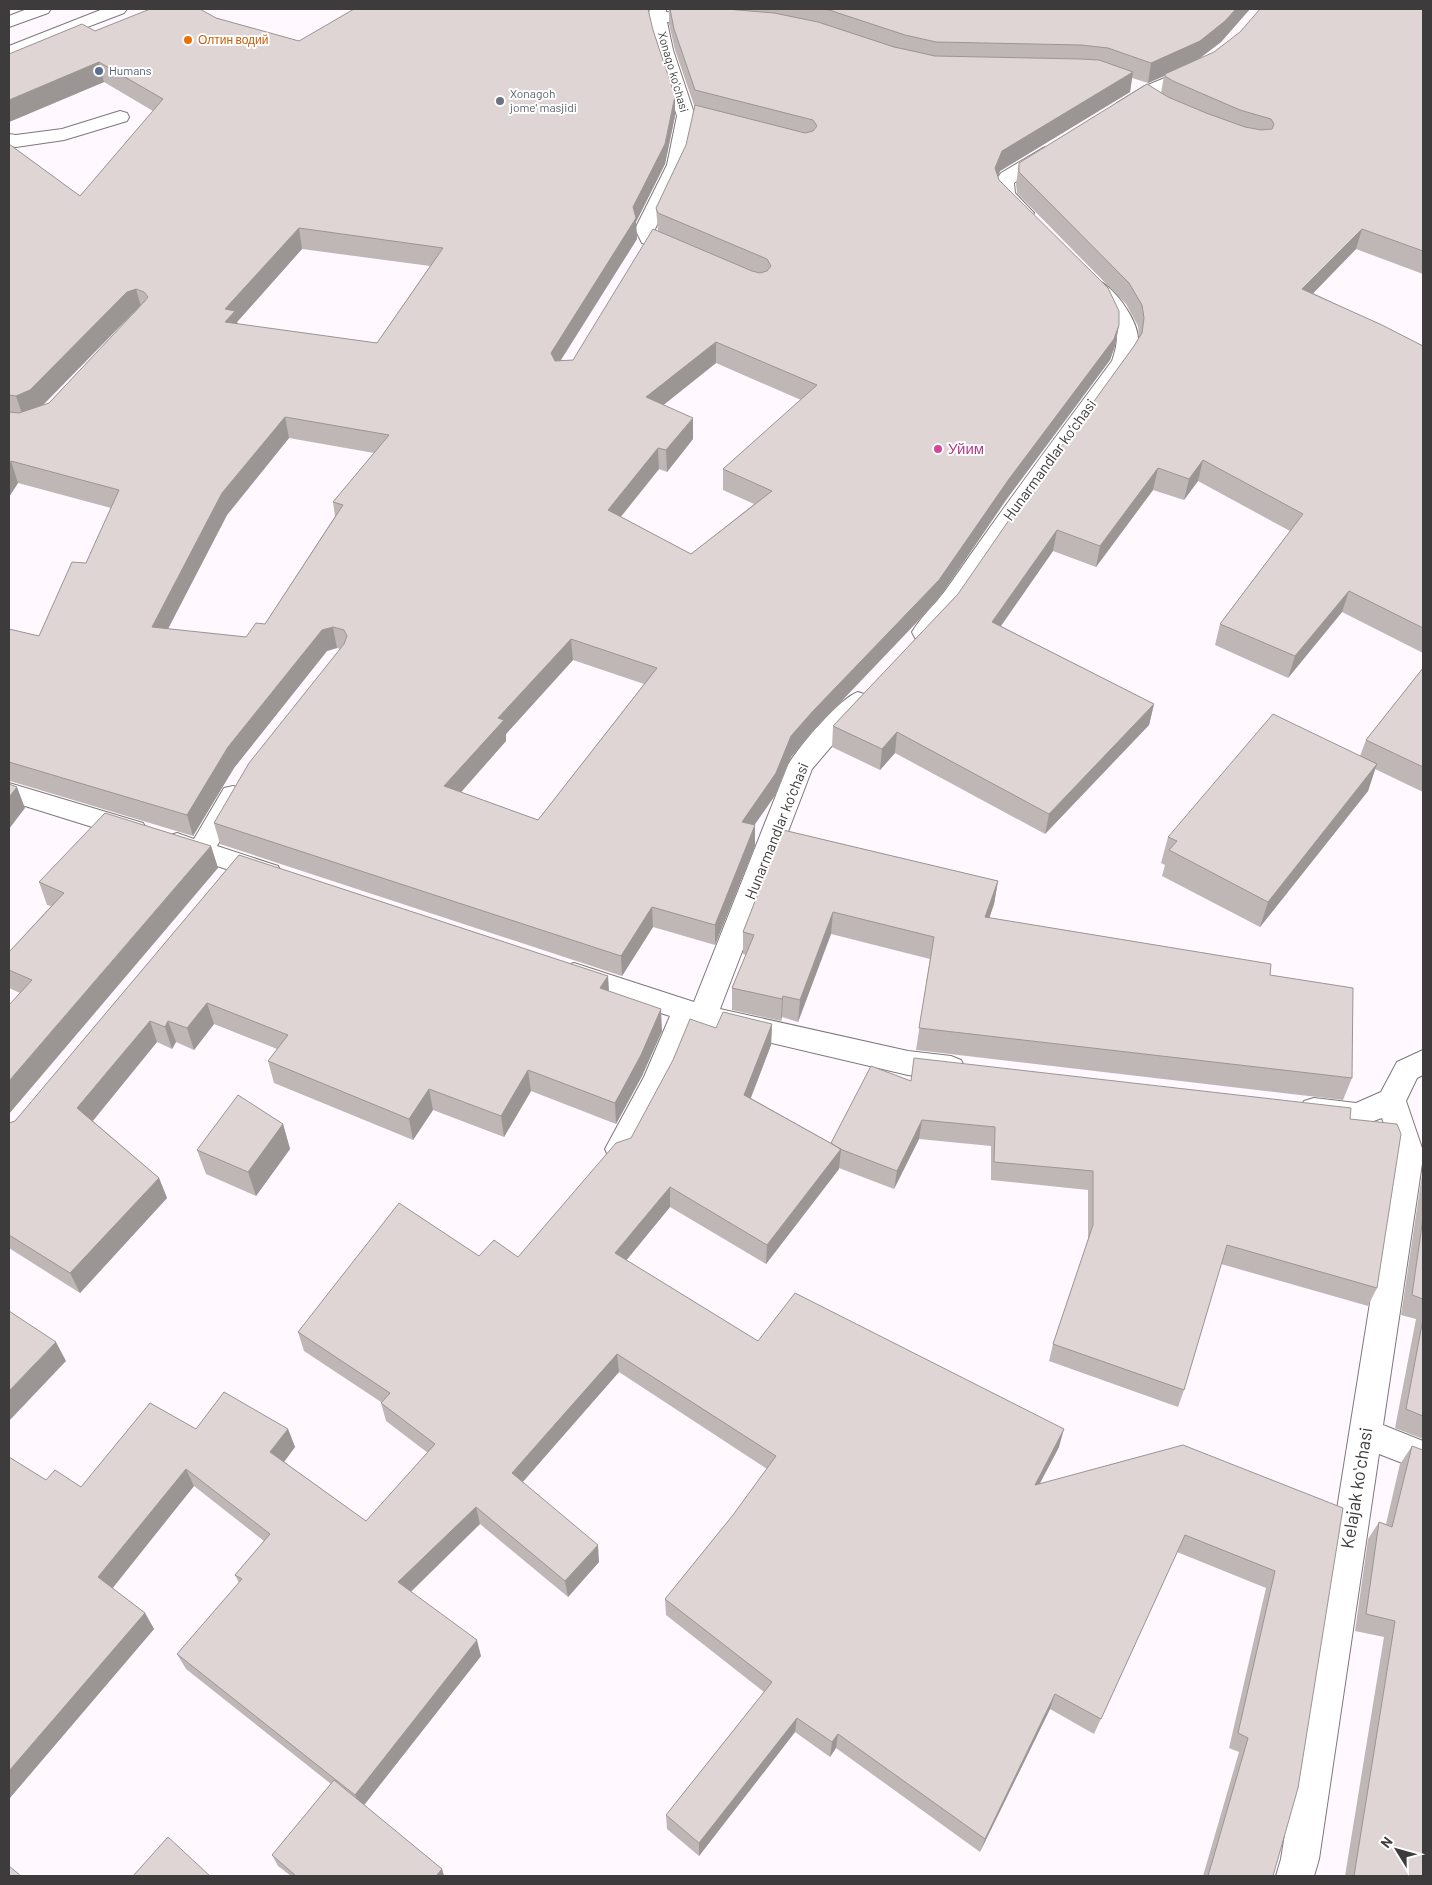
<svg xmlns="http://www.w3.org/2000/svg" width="1432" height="1885" font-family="Barlow,sans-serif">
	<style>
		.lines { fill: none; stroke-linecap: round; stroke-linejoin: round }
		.minor-casing { stroke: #7e787d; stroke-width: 2 }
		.major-casing { stroke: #7e787d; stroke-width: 2 }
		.minor { fill: #fff; fill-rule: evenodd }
		.major { fill: #fff; fill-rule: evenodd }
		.wall { fill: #bfb7b6; fill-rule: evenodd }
		.shaded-wall { fill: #9b9594 }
		.building { fill: #ded5d4; stroke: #9b9594; fill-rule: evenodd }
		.food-dot { fill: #e8710a; stroke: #fff; stroke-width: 2 }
		.service-dot { fill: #5c6f8a; stroke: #fff; stroke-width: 2 }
		.worship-dot { fill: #6b7280; stroke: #fff; stroke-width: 2 }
		.hotel-dot { fill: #d1479c; stroke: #fff; stroke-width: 2 }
		.labels { text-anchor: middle; stroke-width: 4; stroke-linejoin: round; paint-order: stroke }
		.far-food-label { font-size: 12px; fill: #c56008; stroke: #fff; text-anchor: start }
		.far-service-label { font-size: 12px; fill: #4e5e75; stroke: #fff; text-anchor: start }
		.far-street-label { font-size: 12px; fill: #3e3b3d; stroke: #fff }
		.far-worship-label { font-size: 12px; fill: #5b616d; stroke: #fff; text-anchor: start }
		.hotel-label { font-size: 15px; fill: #b23c85; stroke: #fff; text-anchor: start }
		.street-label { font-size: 15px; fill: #3e3b3d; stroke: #fff }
		.near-street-label { font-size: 18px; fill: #3e3b3d; stroke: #fff }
	</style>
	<rect width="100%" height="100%" fill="#fff8fe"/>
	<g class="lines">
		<g class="minor-casing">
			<path id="minor" d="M103,9H127L124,13L9,57V46Z
				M650,9H666V12L706,15L712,16L715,20L712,24L706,25L667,22L673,50L695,116L685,165L655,229L657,235L688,248L691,252L688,256L681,258L674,256L642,243L635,229L667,165L677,116L655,50L648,16Z
				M1196,65L1202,66L1205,70L1202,74L1155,95L1129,111L1123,112L1117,111L1114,107L1117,103L1143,87Z
				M120,111L127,113L129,117L127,121L64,140L16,147L9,146V134L16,135L62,129Z
				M1050,146L1057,148L1059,152L1057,156L1014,183L1015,193L1034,213L1031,217C1016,221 1003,207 995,195L994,183L1001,173L1043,148Z
				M1094,279C1113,284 1138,320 1138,339C1138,347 1135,355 1133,362L1024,511L954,614L933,638L924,640L915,638L912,632C922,615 939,601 950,584C1002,509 1057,435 1112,361C1127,318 1105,315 1084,285L1087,281Z
				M858,692L867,695L870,701L812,769L720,1009L908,1051L951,1056L961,1060L965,1068L961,1076L951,1080L908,1075L695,1025L672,1080L631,1158L620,1162L609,1158L605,1149L644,1077L670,1016L564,982L560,974L564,966L574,963L694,1002L788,765C798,747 840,698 858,692Z
				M9,783L143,823L147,830L143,837L134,840L9,801Z
				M233,786L242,788L246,795L217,846L278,866L282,873L278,880L269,883L260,880L168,850L164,843L168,836L177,833L194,839L224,788Z
				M1423,1050V1075L1417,1078L1406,1101L1423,1151V1157L1383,1425L1423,1441V1471L1379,1454L1319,1859L1314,1876H1276L1281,1859L1394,1153L1382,1118L1357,1127L1314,1122L1304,1119L1299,1110L1304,1101L1314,1098L1356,1103L1381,1092L1397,1062Z"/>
		</g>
		<g class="major-casing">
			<path id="major" d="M27,9H51L48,13L9,27V16Z"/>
		</g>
		<use href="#minor" class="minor"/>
		<use href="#major" class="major"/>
	</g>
	<path class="wall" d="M667,9H1250L1221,42L1200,58L1423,9V274L1356,249L1313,293L1423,346V653L1342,612L1288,678L1215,645L1220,624L1290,531L1198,481L1184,500L1153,490L1096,567L1053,551L1001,626L1154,704L1149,725L1045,834L895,753L880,770L832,747L833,726L958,594L1134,346L1139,337L1138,326L1126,304L1017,193L1016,184L1019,163L1161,93L1164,76L1148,83L1132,78L1130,92L1000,171L998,176L999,180L1119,325L1115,346L1110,360L1006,500L937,601L812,732L791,757L776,794L754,825L755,846L715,945L653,927L622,976L220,844L214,823L340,649L337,648L327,651L234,768L193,836L10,781L9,782V629L39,636L86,563L111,508L18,483L9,497V144L80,196L153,111L104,82L9,122L95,31L216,18L299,41L653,30L675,96V116L665,164L636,222L637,239L561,360H573L658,231L656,208L686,145L695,108L675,50L669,24V10H668ZM302,249L430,266L377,343L238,324L237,322ZM135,312L49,403L43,405L133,313ZM716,363L801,400L723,469V490L754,504L691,554L621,517L659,469L667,472L693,439L663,405ZM289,438L374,453L333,502L335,516L265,624L246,637L168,629L227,515ZM573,660L644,684L538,820L461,792L506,741V734Z
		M1423,668V792L1375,769L1368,791L1260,927L1162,876L1165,865L1161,863L1168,837L1360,756L1366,740Z
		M783,830L998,881L994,904L989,918L1270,975L1352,1078L1343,1100L916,1050L930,959L831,934L798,1022L782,1017L781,1021L732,1010V988L746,955L743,954V932Z
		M211,846L218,868L20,993L9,988V952L51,906L47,905L39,882Z
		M239,855L608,976L609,991L662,1031L642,1076L616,1124L531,1091L504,1137L433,1110L413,1140L274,1083L268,1061L277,1049L214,1024L194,1050L176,1042L172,1049L157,1042L93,1121L159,1178L167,1198L80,1293L9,1248V1123L15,1121Z
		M772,1024L771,1045L751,1098L831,1143L911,1081L1350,1119L1377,1288L1368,1306L1221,1264L1184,1390L1178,1407L1049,1361L1053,1344L1088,1240V1190L991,1180V1146L919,1139L894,1189L839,1168V1169L766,1264L670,1207L626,1260L758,1341L1059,1447L1040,1483L1343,1508L1273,1876H1203L1239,1752L1229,1748L1266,1588L1177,1552L1094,1734L1050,1709L980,1852L836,1748L830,1757L795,1732L699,1856L667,1829L666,1815L764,1692L666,1615L665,1599L733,1515L767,1469L619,1372L522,1482L599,1562L568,1597L480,1524L411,1592L481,1656L364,1805L442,1869L444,1876H291L278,1866L272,1855L331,1784L186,1669L177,1654L239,1583L235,1575L264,1541L194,1486L112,1588L145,1613L154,1629L9,1799V1457L46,1480L81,1487L196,1429H288L295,1447L284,1462L366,1521L428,1453L386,1421L381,1403V1402L304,1351L298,1332L479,1256L518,1257L631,1138L716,1028Z
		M283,1124L290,1149L256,1196L206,1174L197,1150Z
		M1423,1168V1439L1395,1428L1416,1319L1401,1315Z
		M1412,1446L1423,1876H1345L1384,1637L1355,1631L1368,1539L1379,1522L1386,1524L1400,1464Z"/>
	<path class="shaded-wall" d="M1236,9H1250L1221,42L1196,61L1165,74L1164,76L1148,83L1151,63Z
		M99,62L104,82L9,122V100Z
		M1133,72L1130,92L1000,171L993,189L995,168L1002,151Z
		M675,96V116L665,164L636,222L637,239L552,374L551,353L633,207Z
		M299,228L302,249L237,322L240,332L225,322V309Z
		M1362,229L1356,249L1297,310L1302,289Z
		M136,289L142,310L133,313L37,411L23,417L16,396L127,292Z
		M1119,325L1115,346L1110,360L1006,500L937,601L812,732L791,757L776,794L742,843V822L791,736L1009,479Z
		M716,342V363L646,419V397Z
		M285,417L289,438L227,515L158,648L152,627L222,493Z
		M693,418V439L667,472L666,450Z
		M658,448L659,469L609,531L608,510Z
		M1203,460L1198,481L1184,500L1189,479Z
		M11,461L18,483L9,497V465Z
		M1158,468L1153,490L1096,567L1100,546Z
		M1057,530L1053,551L989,643L992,622Z
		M1349,591L1342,612L1288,678L1295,656Z
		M333,627L337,648L327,651L234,768L193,836L187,815L228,747L322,630Z
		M571,639L573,660L506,734V741L448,807L444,786L498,718Z
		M1154,704L1149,725L1045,834L1049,814Z
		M897,732L895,753L880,770L882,749Z
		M1377,764L1368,791L1260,927L1268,902Z
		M17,787L25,808L9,829V797Z
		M755,825V846L715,945V925Z
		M211,846L218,868L9,1114V1081Z
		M998,881L994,904L982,940L985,917Z
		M652,907L653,927L622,976L621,956Z
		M833,912L831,934L798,1022L800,1000Z
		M608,976L609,998L600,988Z
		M783,996L782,1017L781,1021L782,999Z
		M207,1003L214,1024L194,1050L187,1028Z
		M661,1009L662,1031L642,1076L616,1124L615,1103Z
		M150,1021L157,1042L86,1129L77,1108Z
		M168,1021L176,1042L172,1049L165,1027Z
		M772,1024L771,1045L744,1115V1095Z
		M528,1070L531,1091L504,1137L501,1116Z
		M429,1089L433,1110L413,1140L409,1119Z
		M922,1120L919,1139L894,1189L897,1171Z
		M283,1124L290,1149L256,1196L248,1172Z
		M841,1149L839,1169L766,1264L767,1245Z
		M159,1178L167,1198L80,1293L70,1273Z
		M670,1187V1207L616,1273L615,1253Z
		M56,1342L66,1361L9,1421V1391Z
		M617,1354L619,1372L515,1491L512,1473Z
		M288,1429L295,1447L278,1470L270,1452Z
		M1064,1429L1059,1447L1030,1502L1035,1485Z
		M186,1469L194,1486L108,1594L98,1577Z
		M476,1507L480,1524L403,1599L398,1582Z
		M598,1545L599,1562L568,1597L565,1581Z
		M145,1613L154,1629L9,1799V1771Z
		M477,1640L481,1656L361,1809L355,1795Z
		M1055,1694L1050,1709L980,1852L985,1839Z
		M797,1718L795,1732L699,1856V1843Z
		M838,1734L836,1748L830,1757L832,1742Z
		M442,1869L444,1876H436Z"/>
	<path class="building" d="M150,9H200L216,18L299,41L354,9H648L653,30L675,96L665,144L633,207L636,218L551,353L555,361L573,360L653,229L752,271L760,273L767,271L771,266L767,259L658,213L656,208L686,145L695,105L805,133L813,131L817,126L813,120L695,90L674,29L670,9H726L774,13L818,22L894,47L935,56L1081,59L1099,60L1133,72L1002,151L995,168L999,180L1108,288L1119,311V325L1114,339L1009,479L939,580L813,711L791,736L776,773L742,822L755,825L715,925L652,907L621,956L214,823L249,763L344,644L347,636L344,630L333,627L322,630L228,747L187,815L9,762V629L39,636L72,562L86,563L119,490L11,461L9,465V412L19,413L49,403L144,302L148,297L144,292L136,289L127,292L30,390L16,396L9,395V144L80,196L163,99L99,62L9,100V54L82,24L95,31ZM299,228L443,248L377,343L225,322L235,311L225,309ZM716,342L817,385L723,469L772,491L691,554L608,510L658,448L666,450L693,418L646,397ZM285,417L389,435L333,502L343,505L265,624L256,623L246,637L152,627L222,493ZM571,639L657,668L538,820L444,786L504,720L498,718Z
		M823,9H1236L1225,21L1200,41L1151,63L1108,48L1081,45L936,42L905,35L829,10Z
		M1260,9H1423V251L1362,229L1302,289L1382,325L1423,346V628L1349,591L1295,656L1220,624L1303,514L1203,460L1189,479L1158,468L1100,546L1057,530L992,622L1154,704L1049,814L897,732L882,749L833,726L958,594L1029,491L1134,346L1142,333L1144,318L1142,305L1129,283L1019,172V163L1147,84L1168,97L1206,113L1245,127L1261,130L1272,129L1274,124L1271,119L1240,110L1173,81L1165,76V74L1214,52L1240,32Z
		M1423,668V767L1366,740Z
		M1273,714L1377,764L1268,902L1169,850L1177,841L1168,837Z
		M9,784L17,787L9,797Z
		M105,813L211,846L9,1081V1005L32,980L9,970V952L64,893L39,882Z
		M783,830L998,881L985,917L1271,964L1270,975L1353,988L1352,1078L919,1028L934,937L833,912L800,1000L783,996L782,999L732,988L754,935L743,932Z
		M239,855L608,976L600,988L661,1009L641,1055L615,1103L528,1070L501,1116L429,1089L409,1119L268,1061L288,1035L207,1003L187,1028L168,1021L165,1027L150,1021L77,1108L159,1178L70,1273L9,1235V1123L15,1121Z
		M723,1012L772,1024L744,1095L841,1149L767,1245L670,1187L615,1253L758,1341L795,1293L1064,1429L1035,1485L1183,1445L1343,1508L1298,1788L1273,1876H1208L1248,1738L1238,1733L1275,1571L1185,1535L1101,1719L1055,1694L985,1839L838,1734L832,1742L797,1718L699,1843L666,1815L772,1682L665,1599L733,1515L776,1456L617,1354L512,1473L598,1545L565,1581L476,1507L398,1582L477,1640L355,1795L177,1654L242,1579L235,1575L270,1534L186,1469L98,1577L145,1613L9,1771V1457L46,1480L55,1470L81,1487L150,1403L196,1429L224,1392L288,1429L270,1452L366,1521L435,1444L381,1403L390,1393L298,1332L399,1203L479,1256L494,1240L518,1257L616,1143L631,1138L673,1060L690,1019L716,1028Z
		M914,1058L1351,1108L1350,1119L1397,1124L1401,1134L1377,1288L1227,1245L1184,1390L1053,1344L1093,1225V1171L994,1162L995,1127L922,1120L897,1171L840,1149L831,1143L871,1066L911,1081Z
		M238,1095L283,1124L248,1172L197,1150Z
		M1423,1218V1299L1412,1295Z
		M9,1311L56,1342L9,1391Z
		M1423,1319V1416L1406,1409Z
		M1412,1446L1423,1450V1876H1354L1395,1621L1366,1614L1379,1522L1392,1527Z
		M334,1780L442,1869L436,1876H296L272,1855Z
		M168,1837L210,1876H133Z
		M9,1866L21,1876H9Z"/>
	<circle class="food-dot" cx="188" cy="40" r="5"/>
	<circle class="service-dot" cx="99" cy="71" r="5"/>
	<circle class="worship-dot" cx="500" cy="101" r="5"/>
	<circle class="hotel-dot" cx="938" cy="449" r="5"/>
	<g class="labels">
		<g class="far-food-label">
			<text x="198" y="44">Олтин водий</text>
		</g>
		<g class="far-service-label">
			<text x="109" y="75">Humans</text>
		</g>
		<g class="far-street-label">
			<text transform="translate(673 72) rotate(74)" y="4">Xonaqo koʻchasi</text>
		</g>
		<g class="far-worship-label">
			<text x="510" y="98">Xonagoh<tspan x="510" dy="14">jome' masjidi</tspan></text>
		</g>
		<g class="hotel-label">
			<text x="948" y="454">Уйим</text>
		</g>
		<g class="street-label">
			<text transform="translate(1050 460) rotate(-54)" y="5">Hunarmandlar ko‘chasi</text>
			<text transform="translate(777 831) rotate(-68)" y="5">Hunarmandlar ko‘chasi</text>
		</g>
		<g class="near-street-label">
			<text transform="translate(1357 1488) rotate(-81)" y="6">Kelajak koʻchasi</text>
		</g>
	</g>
	<rect width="1432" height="1885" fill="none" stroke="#3e3b3d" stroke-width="20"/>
	<g transform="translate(1397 1850) rotate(307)" stroke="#ffffff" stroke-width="4" paint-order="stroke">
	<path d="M0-4L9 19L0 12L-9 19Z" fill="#3e3b3d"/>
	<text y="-8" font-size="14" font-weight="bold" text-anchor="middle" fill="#3e3b3d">N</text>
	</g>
</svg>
